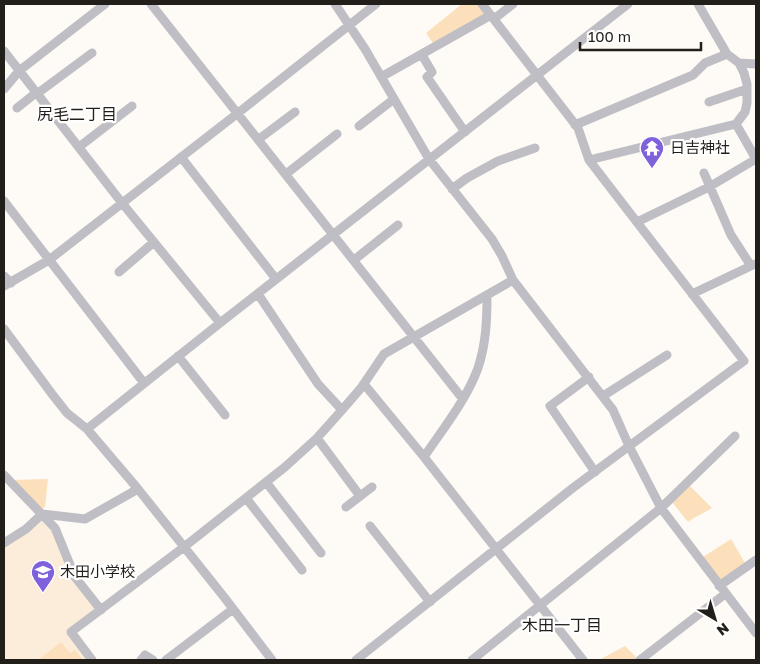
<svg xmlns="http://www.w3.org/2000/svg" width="760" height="664" font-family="'Golos Text','Noto Sans JP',sans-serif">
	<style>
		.built { fill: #fbedda }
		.green { fill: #fce0bb }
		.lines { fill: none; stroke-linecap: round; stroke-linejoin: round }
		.minor { stroke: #bfbec4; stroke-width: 9 }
		.labels { text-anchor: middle; stroke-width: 4.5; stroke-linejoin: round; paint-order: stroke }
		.poi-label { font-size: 15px; fill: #221f1a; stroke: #fff; text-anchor: start }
		.neighbourhood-label { font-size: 16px; fill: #221f1a; stroke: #fff }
	</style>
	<rect width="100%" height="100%" fill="#fefaf5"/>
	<path class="built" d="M41,519L52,531L94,608L93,612L66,632L88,660H4V546Z"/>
	<path class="green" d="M462,4H478L485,15L433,43L426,33Z
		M48,479L45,507L40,510L14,480Z
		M690,486L712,508C704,513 696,516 688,522L672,502Z
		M731,539L745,563L720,580L703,557Z
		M61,642L70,653L75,650L83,660H38Z
		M625,646L637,658L634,660H599Z"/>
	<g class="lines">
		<path class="minor" d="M151,4L462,398
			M335,4L365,49L429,159L492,239L502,256L513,280L613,410L629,446L661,508L756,633
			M698,4L727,54L739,63L744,73L747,84V103L745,112L736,124L756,159
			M494,19L513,4
			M4,51L122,203L220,323
			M422,55L432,72L427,77L465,132
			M739,63L756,64
			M381,77L491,15
			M4,89L19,71L105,4
			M38,93L92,53
			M709,102L747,89
			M17,108L37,92
			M575,125L693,75L705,63L727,54
			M359,126L394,99
			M259,139L295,112
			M79,147L132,106
			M181,157L276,279
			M589,160L736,124
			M704,173L731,235L751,266
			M286,174L337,134
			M452,189L467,178L498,161L535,148
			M4,201L144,383
			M637,222L709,187L756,159
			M354,260L398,225
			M119,272L154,242
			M4,276L11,283
			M4,286L49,260L238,113L376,4
			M258,294L318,384L342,410
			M692,294L755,264
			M4,329L52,394L67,413L87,429L138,489L224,597L272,660
			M178,356L225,415
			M589,377L550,406L595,472
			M364,384L424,457L583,660
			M603,396L667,355
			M87,429L220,323L628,4
			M317,438L360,496
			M424,457C442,430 467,399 478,368C486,344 487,320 487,296
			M4,475L55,528L75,577L101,610
			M266,482L321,553
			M246,498L302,570
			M346,507L372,487
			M42,514L85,519L138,489
			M370,526L430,602
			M4,543L26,529L42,514
			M719,586L756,560
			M92,660L71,632L184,547L285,467L317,438L342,410L361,388L384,354L513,280
			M141,660L145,655L153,660
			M166,660L233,609
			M356,660L574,487L744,361L589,160L578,128L482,4
			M472,660L661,508L735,436
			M640,660L725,594"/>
	</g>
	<defs>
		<g id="temple-pin" transform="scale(1.25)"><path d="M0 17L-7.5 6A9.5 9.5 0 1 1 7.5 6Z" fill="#7f61dc" stroke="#fff"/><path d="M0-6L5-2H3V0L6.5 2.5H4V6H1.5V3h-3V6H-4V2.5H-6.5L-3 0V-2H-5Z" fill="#fff"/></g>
		<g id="school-pin" transform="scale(1.25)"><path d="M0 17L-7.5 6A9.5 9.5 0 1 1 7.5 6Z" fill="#7f61dc" stroke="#fff"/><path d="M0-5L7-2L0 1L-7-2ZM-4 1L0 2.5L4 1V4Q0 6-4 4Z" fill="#fff"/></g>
	</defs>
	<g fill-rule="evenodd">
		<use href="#temple-pin" x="652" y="148"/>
		<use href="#school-pin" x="43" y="572"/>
	</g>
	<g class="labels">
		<g class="poi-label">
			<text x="670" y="153">日吉神社</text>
			<text x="60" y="577">木田小学校</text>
		</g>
		<g class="neighbourhood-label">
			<text x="77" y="120">尻毛二丁目</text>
			<text x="562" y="631">木田一丁目</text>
		</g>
	</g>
	<rect width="760" height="664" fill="none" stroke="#221f1a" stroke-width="10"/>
	<g transform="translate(715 619) rotate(142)" stroke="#ffffff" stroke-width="4" paint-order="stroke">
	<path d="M0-4L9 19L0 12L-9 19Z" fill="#221f1a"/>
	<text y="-8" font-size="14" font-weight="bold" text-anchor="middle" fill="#221f1a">N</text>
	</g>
	<path d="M580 42v8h121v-8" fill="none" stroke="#221f1a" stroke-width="2.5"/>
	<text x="588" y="42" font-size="15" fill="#221f1a" stroke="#ffffff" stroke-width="4" paint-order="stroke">100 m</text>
</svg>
